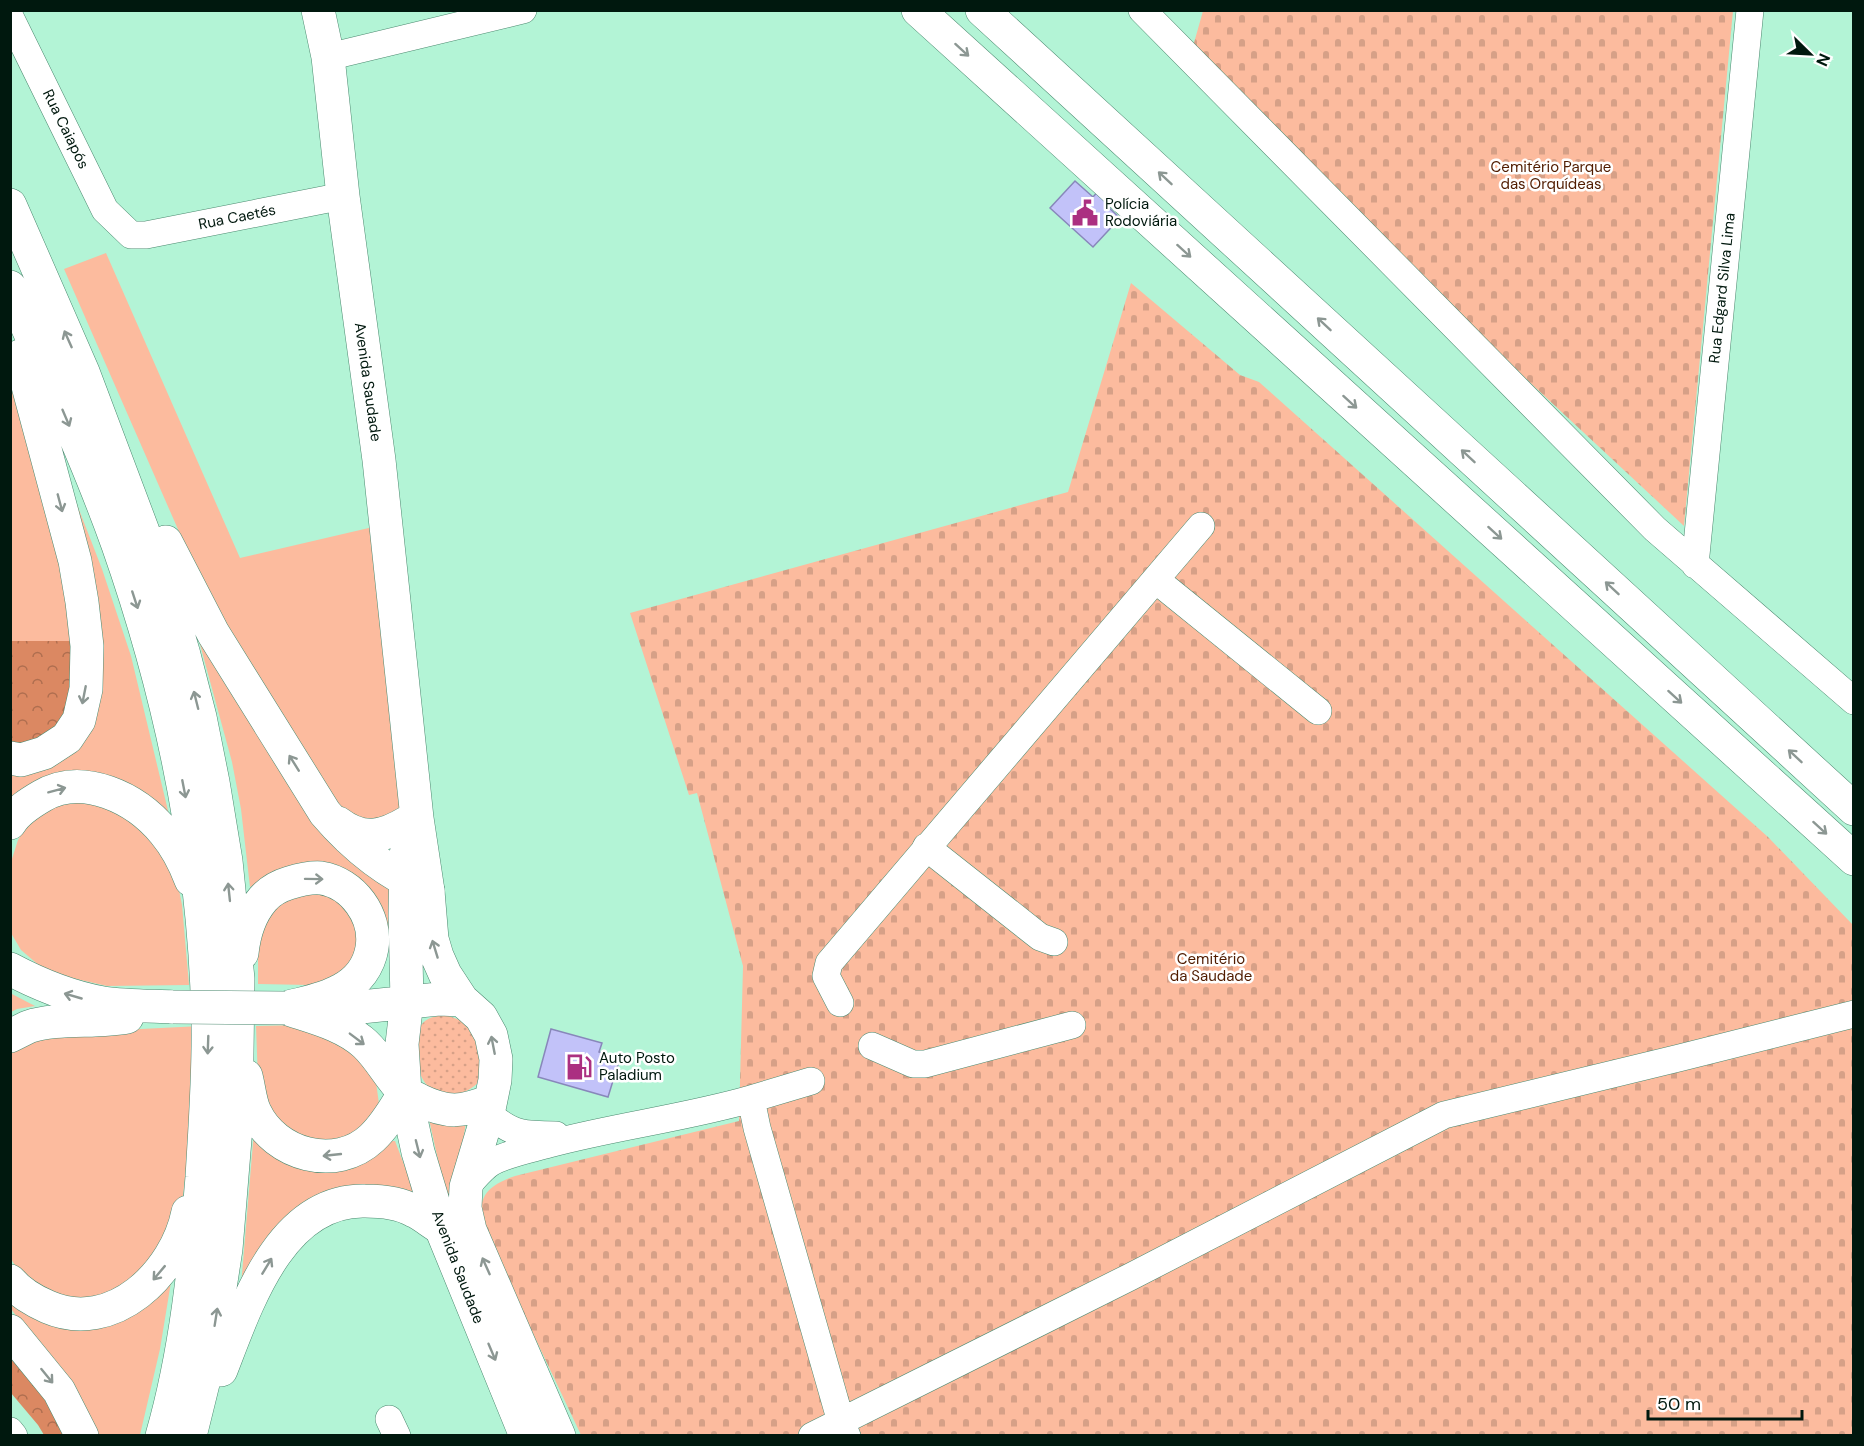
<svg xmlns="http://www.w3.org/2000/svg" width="1864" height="1446" font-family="'DM Sans',sans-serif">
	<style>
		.grass { fill: #fcbb9e }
		.forest { fill: url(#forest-crowns) }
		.cemetery { fill: url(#cemetery-stones) }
		.park { fill: url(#park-dots) }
		.building { fill: #c2c2f9; stroke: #8887ba; stroke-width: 1.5 }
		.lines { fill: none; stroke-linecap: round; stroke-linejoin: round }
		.minor-casing { stroke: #4b896f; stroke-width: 28 }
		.major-casing { stroke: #4b896f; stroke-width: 34 }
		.highway-casing { stroke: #4b896f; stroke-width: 34 }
		.minor { stroke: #fff; stroke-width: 27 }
		.major { stroke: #fff; stroke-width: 33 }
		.highway { stroke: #fff; stroke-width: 33 }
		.major-bridge-casing { stroke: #4b896f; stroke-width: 34; stroke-linecap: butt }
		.major-bridge { stroke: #fff; stroke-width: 33 }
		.oneway { stroke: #8c9793 }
		.labels { text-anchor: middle; stroke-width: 5; stroke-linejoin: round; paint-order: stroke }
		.street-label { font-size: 15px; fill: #00180e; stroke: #fff }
		.park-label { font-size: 15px; fill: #501c00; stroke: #fff }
		.poi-label { font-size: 15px; fill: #00180e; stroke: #fff; text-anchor: start }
	</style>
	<defs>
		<pattern id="forest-crowns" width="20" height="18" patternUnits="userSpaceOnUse" patternTransform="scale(1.5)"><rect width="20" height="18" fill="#db8862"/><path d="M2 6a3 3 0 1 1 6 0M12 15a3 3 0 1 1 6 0" fill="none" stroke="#af6e4f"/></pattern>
		<pattern id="cemetery-stones" width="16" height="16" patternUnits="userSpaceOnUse" patternTransform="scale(1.5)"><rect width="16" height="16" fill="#fcbb9e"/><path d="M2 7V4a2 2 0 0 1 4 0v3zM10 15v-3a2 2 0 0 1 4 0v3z" fill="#d6a087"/></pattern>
		<pattern id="park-dots" width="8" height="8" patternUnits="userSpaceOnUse" patternTransform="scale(1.5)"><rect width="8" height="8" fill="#fcbb9e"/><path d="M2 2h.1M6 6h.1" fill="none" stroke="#d6a087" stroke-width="1.8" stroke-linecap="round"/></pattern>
	</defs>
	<rect width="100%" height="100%" fill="#b3f4d6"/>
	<path class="grass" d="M106,253L240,558L373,527L401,803L396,813L375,824L349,815L336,801L296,742L198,575L64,269Z
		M10,352L77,641H11Z
		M66,476L102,569L131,656L170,819L132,789L11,807V769L82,740Z
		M192,615L396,892L388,951L387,928L282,872L250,887L241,809L232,762Z
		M83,796L150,830L178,885L182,905L189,985L107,986L72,978L41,967L21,950L11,933V862L18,840L30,820L46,805Z
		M314,893C350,900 352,915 361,947L342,979L309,985L258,984V949L268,914L288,898Z
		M10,993L35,1006L17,1009L11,1012Z
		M301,1025L341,1037L376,1082L379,1104L373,1118L349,1138L312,1143L279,1129L258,1081L256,1026Z
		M201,1026L183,1196L178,1219L168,1244L125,1289L67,1302L22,1276L11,1259L10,1053L22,1042L61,1033Z
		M429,1119L466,1122L459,1167L449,1210Z
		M254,1131L266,1145L395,1141L415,1193L369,1186L240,1298Z
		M171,1282L160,1349L140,1435H96L62,1375L11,1309L10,1294L37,1313Z"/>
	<path class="forest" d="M11,641H77L73,705L47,742L11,749Z
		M10,1345L70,1435H44L38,1425L11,1393Z"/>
	<path class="cemetery" d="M1203,11H1733L1684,526L1188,64Z
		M1131,283L1240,375L1259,382L1768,837L1853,925V1435H581L484,1230C475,1199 486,1186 515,1176L739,1121L743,966L697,793L689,795L630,613L1068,492Z"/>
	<path class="park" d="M443,1015C459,1017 477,1028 480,1047C482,1058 480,1070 480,1081C469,1091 463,1095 448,1093C444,1093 437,1093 434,1091C415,1081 408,1035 425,1021C430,1017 437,1016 443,1015Z"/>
	<path class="building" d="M1075,181L1093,197L1100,189L1112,200L1107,206L1120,218L1093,247L1050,208Z
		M551,1029L602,1043L599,1052L620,1058L608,1097L538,1077Z"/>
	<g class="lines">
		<g class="minor-casing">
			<path id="minor" d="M1142,10L1655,529L1854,701
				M10,17L105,210L131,235H146L343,196
				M328,57L523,10
				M1695,565L1750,10
				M1156,580L1318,711
				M926,847L1040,937L1054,942
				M840,1003L826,976L829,963L1201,526
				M872,1046L913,1064H925L1072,1025
				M811,1081L751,1099L757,1128L841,1422L847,1436
				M488,1114C514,1135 523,1135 556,1135
				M466,1187C474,1179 482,1168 492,1162C509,1153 531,1149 549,1144C616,1126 685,1118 751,1099
				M389,1419L397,1436
				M10,1431L14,1436
				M812,1436L1130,1277L1444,1115L1679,1058L1854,1014"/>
		</g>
		<g class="major-casing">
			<path id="major" d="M318,10L328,57L343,196L379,460L417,818L428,891L432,939L437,956L445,974L462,1000L481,1017L491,1035L496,1059L495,1080L488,1114L466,1187L465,1208L470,1230L559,1436
				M406,854L405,915L407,1001L402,1044L405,1092L418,1152L441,1228L526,1436
				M10,969C40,985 70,997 103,1003C125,1006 150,1006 173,1007
				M305,1007H361L439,999L462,1000
				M285,1008C311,1017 343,1024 365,1044C380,1058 389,1077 403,1091C407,1095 414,1097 419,1100C448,1114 462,1112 490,1101
				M10,1036C16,1033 22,1030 28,1027C57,1017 96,1023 127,1017"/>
		</g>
		<g class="highway-casing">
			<path id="highway" d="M918,10L1854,859
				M982,10L1854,809
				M10,205L83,372L165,590L184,655L200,717L213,782L226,861L238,979L236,1127L226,1249L209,1359L190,1436
				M10,287C47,373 87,458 118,545C172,699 205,860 208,1023C209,1074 205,1126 202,1177C195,1263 186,1353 162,1436
				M166,542L213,633L325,813C354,847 386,873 428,891
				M10,758L21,760L44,753L67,738L79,720L86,689L87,646L82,602L75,561L20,356
				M10,823C17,811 30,803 42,796C83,772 136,798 164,832C175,845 185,864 191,880
				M338,823C363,842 383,837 408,822
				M242,953C244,934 250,914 263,899C270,891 279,886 289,883C299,880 311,877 321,878C353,883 377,916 372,948C369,966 358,981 341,990C324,1000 303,1003 285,1008
				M246,1076C249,1087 250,1102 255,1112C275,1155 336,1172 372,1138C386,1125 395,1108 405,1092
				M10,1281C20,1293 34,1301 48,1307C113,1335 176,1273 188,1212
				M10,1331L59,1391L82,1436
				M221,1370C246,1306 280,1199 365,1201C381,1201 400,1203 414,1211C423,1215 432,1223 441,1228"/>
		</g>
		<use href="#minor" class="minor"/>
		<use href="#major" class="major"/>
		<use href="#highway" class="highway"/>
		<g class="major-bridge-casing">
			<path id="major-bridge" d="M173,1007L285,1008"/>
		</g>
		<use href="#major-bridge" class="major-bridge"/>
	</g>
	<defs><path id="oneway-shaft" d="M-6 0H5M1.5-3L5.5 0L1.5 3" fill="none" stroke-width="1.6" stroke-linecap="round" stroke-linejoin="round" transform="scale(1.5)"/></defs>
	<g class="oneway">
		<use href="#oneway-shaft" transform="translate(962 50) rotate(42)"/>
		<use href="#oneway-shaft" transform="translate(1165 178) rotate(-137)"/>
		<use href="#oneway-shaft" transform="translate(1184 251) rotate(42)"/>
		<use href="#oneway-shaft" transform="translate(1324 324) rotate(-137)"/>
		<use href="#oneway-shaft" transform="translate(68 339) rotate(-114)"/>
		<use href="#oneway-shaft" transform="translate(1350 402) rotate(42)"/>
		<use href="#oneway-shaft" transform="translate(66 418) rotate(67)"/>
		<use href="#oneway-shaft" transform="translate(1468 456) rotate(-137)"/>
		<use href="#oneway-shaft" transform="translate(60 503) rotate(75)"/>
		<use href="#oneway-shaft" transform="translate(1495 533) rotate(42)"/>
		<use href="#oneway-shaft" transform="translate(1612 588) rotate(-137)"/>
		<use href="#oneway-shaft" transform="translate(135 600) rotate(72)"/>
		<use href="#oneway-shaft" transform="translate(84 695) rotate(101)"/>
		<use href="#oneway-shaft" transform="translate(1675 697) rotate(42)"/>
		<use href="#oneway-shaft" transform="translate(196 700) rotate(-104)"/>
		<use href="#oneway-shaft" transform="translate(1795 756) rotate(-137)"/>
		<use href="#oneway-shaft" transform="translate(294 763) rotate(-122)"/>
		<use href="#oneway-shaft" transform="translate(184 789) rotate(79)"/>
		<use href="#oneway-shaft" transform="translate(57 790) rotate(-15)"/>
		<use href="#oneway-shaft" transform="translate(1820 828) rotate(42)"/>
		<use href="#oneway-shaft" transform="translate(314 879) rotate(1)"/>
		<use href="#oneway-shaft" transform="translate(229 892) rotate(-96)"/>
		<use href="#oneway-shaft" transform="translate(435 949) rotate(-107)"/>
		<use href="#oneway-shaft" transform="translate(73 996) rotate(-164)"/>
		<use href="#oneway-shaft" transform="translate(357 1039) rotate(37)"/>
		<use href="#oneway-shaft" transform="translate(208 1045) rotate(92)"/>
		<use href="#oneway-shaft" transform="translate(493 1045) rotate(-101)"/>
		<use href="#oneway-shaft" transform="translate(418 1149) rotate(76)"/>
		<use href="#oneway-shaft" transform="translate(332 1155) rotate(174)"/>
		<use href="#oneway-shaft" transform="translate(267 1266) rotate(-59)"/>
		<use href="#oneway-shaft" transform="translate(486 1266) rotate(-114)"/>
		<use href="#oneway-shaft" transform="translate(159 1273) rotate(130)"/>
		<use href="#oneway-shaft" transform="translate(216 1317) rotate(-81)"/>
		<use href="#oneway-shaft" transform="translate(492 1352) rotate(67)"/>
		<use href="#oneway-shaft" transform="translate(47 1376) rotate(51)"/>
	</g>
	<defs>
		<g id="civic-bare" transform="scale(2.07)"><path d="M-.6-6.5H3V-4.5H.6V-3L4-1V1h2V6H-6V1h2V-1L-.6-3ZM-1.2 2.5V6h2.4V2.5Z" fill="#ab2f81" stroke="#fff" stroke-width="2.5" paint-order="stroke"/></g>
		<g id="fuel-bare" transform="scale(2.07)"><path d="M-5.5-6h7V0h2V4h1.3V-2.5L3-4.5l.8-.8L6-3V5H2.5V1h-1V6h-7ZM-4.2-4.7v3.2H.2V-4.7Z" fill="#ab2f81" stroke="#fff" stroke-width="2.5" paint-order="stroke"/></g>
	</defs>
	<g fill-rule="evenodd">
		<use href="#civic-bare" x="1085" y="213"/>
		<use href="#fuel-bare" x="579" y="1067"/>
	</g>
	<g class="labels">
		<g class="street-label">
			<text transform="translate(66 129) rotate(64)" y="5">Rua Caiapós</text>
			<text transform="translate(237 217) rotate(-11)" y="5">Rua Caetés</text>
			<text transform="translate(1722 288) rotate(-84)" y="5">Rua Edgard Silva Lima</text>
			<text transform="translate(368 382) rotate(82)" y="5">Avenida Saudade</text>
			<text transform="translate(458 1267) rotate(69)" y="5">Avenida Saudade</text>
		</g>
		<g class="park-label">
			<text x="1551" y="172">Cemitério Parque<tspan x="1551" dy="17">das Orquídeas</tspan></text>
			<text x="1211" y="964">Cemitério<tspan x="1211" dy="17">da Saudade</tspan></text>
		</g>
		<g class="poi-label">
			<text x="1105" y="209">Polícia<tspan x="1105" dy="17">Rodoviária</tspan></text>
			<text x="599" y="1063">Auto Posto<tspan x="599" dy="17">Paladium</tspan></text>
		</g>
	</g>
	<rect width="1864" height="1446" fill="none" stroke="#00180e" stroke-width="24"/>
	<g transform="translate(1810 54) rotate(114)" stroke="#ffffff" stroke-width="4.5" paint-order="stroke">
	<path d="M0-4.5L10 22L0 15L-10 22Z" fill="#00180e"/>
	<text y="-9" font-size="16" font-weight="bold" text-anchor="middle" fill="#00180e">N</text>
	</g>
	<path d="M1648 1410v9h154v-9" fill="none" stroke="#00180e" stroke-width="3"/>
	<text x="1657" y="1410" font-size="18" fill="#00180e" stroke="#ffffff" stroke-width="4.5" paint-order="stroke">50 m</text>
</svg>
